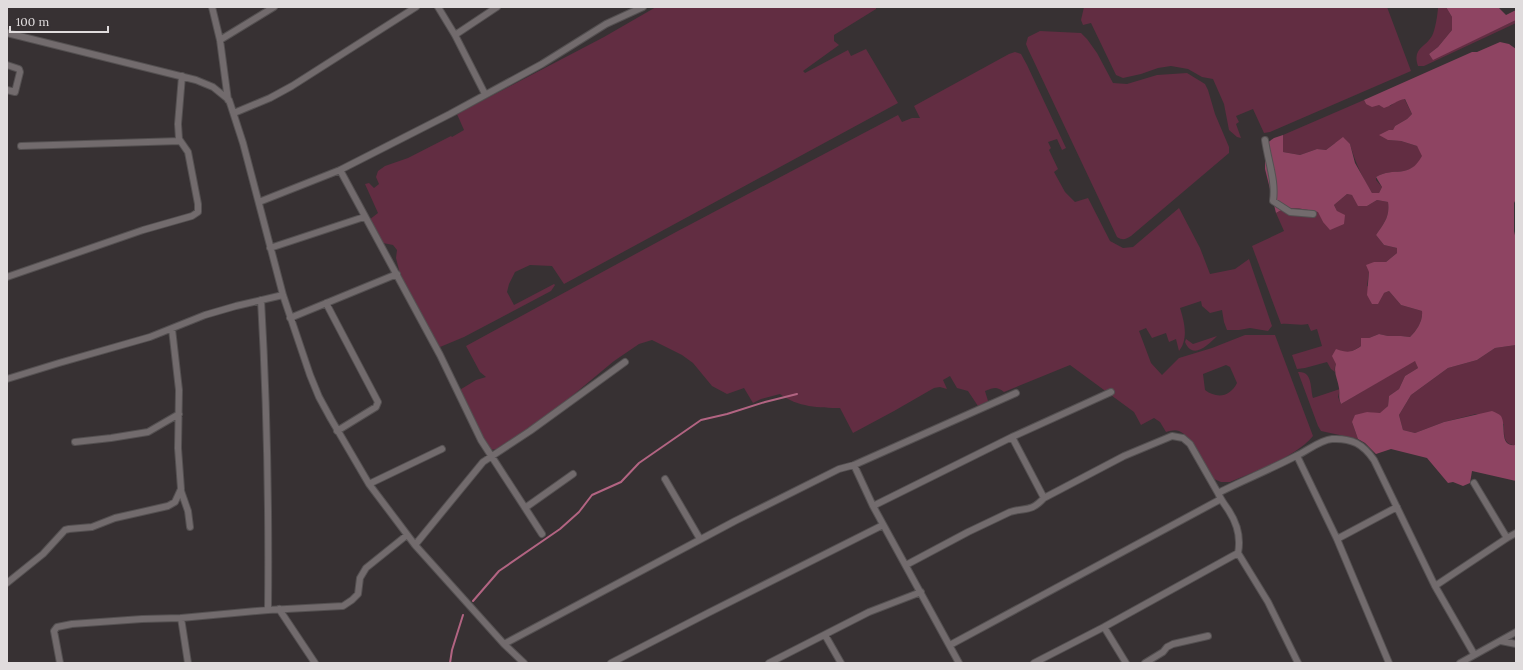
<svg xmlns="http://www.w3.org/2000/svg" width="1523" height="670" font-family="Lora,serif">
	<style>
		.green { fill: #622d42; fill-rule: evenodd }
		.forest { fill: #8e4462 }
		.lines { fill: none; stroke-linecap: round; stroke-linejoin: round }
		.stream { stroke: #b26482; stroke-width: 2 }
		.minor-casing { stroke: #545051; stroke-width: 8 }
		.minor { stroke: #726b6d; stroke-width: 6 }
	</style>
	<rect width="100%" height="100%" fill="#373133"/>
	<path class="green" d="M656,7H876V9L834,35V41L839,45L803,71L805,73L848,50L851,56L866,49L898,103L564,284L552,266L530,265L515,272L509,284L507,292L514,305L554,284L555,285L551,291L464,337L440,347L432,339L402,282L396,258L397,250L393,245L383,243L369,220L378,213L365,184L369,183L374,188L379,184L376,177L378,171L385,166L408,158L451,136L452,137L464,130L457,114L604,37Z
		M1084,7H1387L1411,71L1270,132L1264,133L1253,109L1236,116L1239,122L1236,124L1241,138L1237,137L1229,130L1224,104L1213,79L1202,77L1188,69L1171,66L1158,68L1141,74L1123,78L1116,75L1091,23L1083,25L1081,20Z
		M1438,7H1446L1452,17V30L1438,47L1429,54L1433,59L1516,20V23L1424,66H1418C1412,48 1425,48 1432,36C1435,31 1438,13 1438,7Z
		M1040,31L1081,33L1087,39L1097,53L1113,83L1127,84L1157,75L1187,73L1205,84L1208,90L1215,114L1229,147V153L1131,236C1126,239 1123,241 1117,237L1028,49L1026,44L1028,37Z
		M1015,52L1021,54L1027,65L1066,148L1062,150L1057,139L1048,142L1051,148L1049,150L1058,169L1054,172L1065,192L1075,202L1088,198L1110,241L1123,248L1133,247L1179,208L1200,248L1210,274L1235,269L1249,259L1272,326L1268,331L1250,328L1239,330H1227L1224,322L1222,310L1210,313L1202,306L1201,301L1180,308C1184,321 1189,338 1179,351L1176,339L1169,342L1166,333L1152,338L1146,328L1139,331L1151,363L1162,375L1179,358L1212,348L1245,335H1275L1313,436C1296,457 1255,471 1230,482H1221L1214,479L1184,434C1177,429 1174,430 1166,432L1160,422L1154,418L1141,425L1134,412L1070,365L1004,392C996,386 994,388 985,391L988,401L978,406L968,391L957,388L950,376L943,380L947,389L940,387L934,388L894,411L853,433L840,408C820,408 797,407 780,394L761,399L753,403L744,388L727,394L712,386L693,363L682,355L652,340L639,344L614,361L561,405L515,440L499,449L489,450L458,391L476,380L486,377L480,372L466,346L676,232L898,115L902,122L912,118H920L914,106L1009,54ZM1226,365L1230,367L1237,383C1230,397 1217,399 1205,390L1203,374Z
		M1404,98L1412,114L1407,119L1395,126L1388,140L1401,141L1417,146L1423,156C1409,180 1394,166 1376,177V180L1382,187L1379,193H1372C1362,177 1355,162 1350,144L1335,143L1326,150L1317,149L1300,155L1283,152V135L1364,100L1366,104L1390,106L1399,99Z
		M1347,194L1352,195L1367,206L1377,200L1388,202C1390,217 1384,223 1376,235L1384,245L1397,248V253L1386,262H1374L1369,272L1367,286L1384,293L1389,291L1401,305L1422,311C1423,321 1417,330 1410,337L1401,336H1388L1379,334L1369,338H1361V346L1351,352H1344C1340,358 1333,365 1335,372L1331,369L1327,362L1305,368L1297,369L1292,355L1322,346L1317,329L1311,331L1308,324C1299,326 1291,323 1281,324L1252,246L1284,231L1276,213C1288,204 1304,209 1319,212L1323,222L1337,211L1334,205Z
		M1217,336C1209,344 1193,361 1185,342L1186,339L1193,344Z
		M1516,345V445C1503,446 1504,434 1504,424L1476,414L1444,422L1415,433L1403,430L1399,415L1411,395L1448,368L1477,360L1495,348Z
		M1415,360L1418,368L1405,376L1399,389L1389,396L1388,406L1380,414L1367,412L1352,422L1358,439L1321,431L1318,426L1298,372C1313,371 1310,388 1313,398L1340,389L1338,397L1341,404Z"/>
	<path class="forest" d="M1446,7H1498L1506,15L1516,10V20L1433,60L1429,54L1438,47L1452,30V17Z
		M1500,42L1509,44L1516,49V199L1514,203V231L1516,240V345L1495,348L1477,360L1448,368L1411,395L1399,415L1403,430L1415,433L1444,422L1492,411C1495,412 1499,414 1501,416C1507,426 1498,447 1516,445V481L1472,471L1470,483L1463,486L1453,482L1448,483L1427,458L1391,449L1376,454L1365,443L1358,439L1352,422L1355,415L1367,412L1380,413L1388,406L1389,396L1399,389L1405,376L1418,368L1415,361L1341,404C1338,396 1340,395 1339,388C1338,380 1333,372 1336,364L1332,356L1336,349C1348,353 1351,353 1361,346V338H1369L1379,334L1388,336H1401L1410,337C1417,330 1423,321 1422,311L1401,305L1389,291L1384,293L1378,304H1372L1367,295L1369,272L1366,265L1374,262H1386L1397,253V248L1384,245L1376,235C1384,223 1390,217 1388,202L1377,200L1367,206H1358L1352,195L1347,194L1334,205L1337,211L1345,215L1344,224L1330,230L1323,222L1318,212C1304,209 1288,204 1276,213L1265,169V157L1269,154L1267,143L1274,138L1283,135V152L1300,155L1317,149L1326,150L1343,137L1350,144L1355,163L1372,193H1379L1382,187L1376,177C1394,166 1409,180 1422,156L1417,146L1401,141L1388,140L1379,135L1389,130H1393L1395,126L1407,119L1412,114L1405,99C1397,100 1391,106 1384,108L1379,105L1372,107L1366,104L1364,100L1472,52H1477Z"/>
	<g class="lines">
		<path class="stream" d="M473,601L499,571L560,529L579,512L592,495L621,482L639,463L701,420L727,414L765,402L797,394
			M450,663L452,650L463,615"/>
		<g class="minor-casing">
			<path id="minor" d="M212,7L220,40L228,100
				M438,7L455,35L485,94
				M7,33L196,80L213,87L229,100L231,106L243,143L283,295L310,375L319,397L331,419L369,484L415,545L504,644L524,663
				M455,35L497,7
				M220,40L274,7
				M7,65L19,69L20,72L15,92L7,90
				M234,113L270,98L292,86L416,7
				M1265,140C1268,161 1276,181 1273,201L1290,212L1313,214
				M21,146L180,141
				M340,170L440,355L481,440L542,534
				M259,202L340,170L450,114L542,64L606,24L643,7
				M270,248L364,217
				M7,277L143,230L192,216L198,212V204L188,152L179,139L178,124L182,76
				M261,300C267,403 269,507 268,610
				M326,303L378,402L376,407L337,431
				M290,318L397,274
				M7,379L59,363L150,337L205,315L236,306L283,295
				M1012,437L1044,498
				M75,442L111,438L148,432L179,414
				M1297,456L1337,539L1389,663
				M854,465L873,506L959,663
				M665,479L700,539
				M1474,483L1507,538
				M369,484L442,449
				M181,491L188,511L190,527
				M1218,493C1244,480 1271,469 1296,456C1307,451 1320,440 1332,439C1352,438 1363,444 1374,460L1435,586L1474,654
				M873,506L1012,437L1111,392
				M525,508L573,474
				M1337,539L1397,507
				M415,545L483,462L530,431L625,362
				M1238,553L1268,602L1298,663
				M906,565L968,532L1010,512C1026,507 1030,513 1044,498L1124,456L1172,436L1183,438L1190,444L1218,493C1221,500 1225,505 1229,511C1238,525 1241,538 1238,553L1104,627L1034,663
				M7,583L43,554L65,530L69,529L92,527L115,518L168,506L175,502L181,489L178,448L179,390L172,329
				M1435,586L1507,538L1516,533
				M279,609L315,663
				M181,618L188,663
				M1104,627L1126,663
				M825,635L841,663
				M1501,641L1516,644
				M504,644L735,521L839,469L854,465L1016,393
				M950,645L1221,499
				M60,663L54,631L57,627L72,624L142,619L181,618L268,610L343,606L352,600L358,594L360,578L366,568L407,535
				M611,663L708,613L883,525
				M769,663L869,612L921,592
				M1145,663L1163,652L1167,647L1173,644L1208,636
				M1460,663L1516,632"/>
		</g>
		<use href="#minor" class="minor"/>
	</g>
	<rect width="1523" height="670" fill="none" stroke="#e0dcdd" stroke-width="16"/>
	<path d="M10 26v6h98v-6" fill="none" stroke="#e0dcdd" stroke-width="2"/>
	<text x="16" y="26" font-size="12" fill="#e0dcdd" stroke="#373133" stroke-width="3" paint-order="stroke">100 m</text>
</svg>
